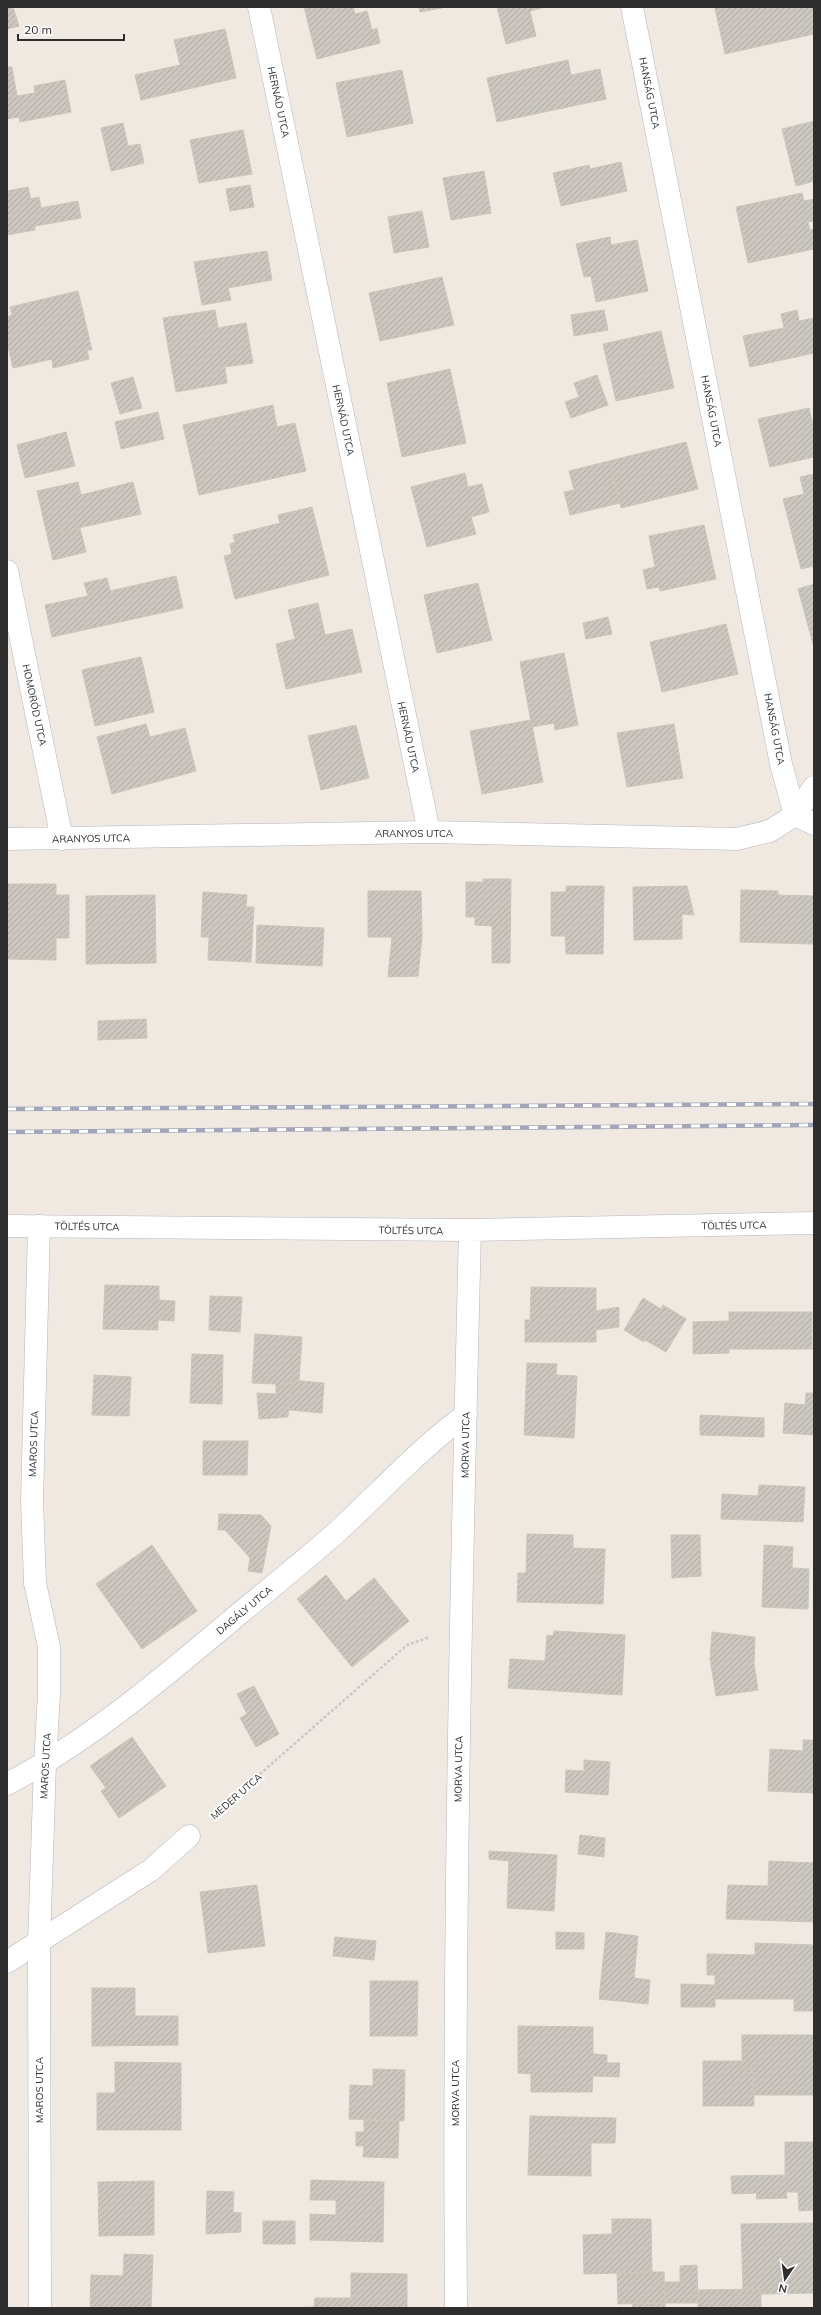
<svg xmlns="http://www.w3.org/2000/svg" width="821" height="2315" font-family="Mulish,sans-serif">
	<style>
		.building { fill: url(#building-hatch); stroke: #cbc5ba }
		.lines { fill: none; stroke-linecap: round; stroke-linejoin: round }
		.street-casing { stroke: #b4b7c1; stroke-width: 23 }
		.path { stroke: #c9c9c9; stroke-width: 2.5; stroke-dasharray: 3 2; stroke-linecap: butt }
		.street { stroke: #fff; stroke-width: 22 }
		.rail-casing { stroke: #a3a6b8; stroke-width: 4.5 }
		.rail { stroke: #fff; stroke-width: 3; stroke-dasharray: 9; stroke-linecap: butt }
		.labels { text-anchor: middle; stroke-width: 4; stroke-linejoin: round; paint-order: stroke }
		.street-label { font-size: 10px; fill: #2e2e2e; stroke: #fff }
	</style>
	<defs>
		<pattern id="building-hatch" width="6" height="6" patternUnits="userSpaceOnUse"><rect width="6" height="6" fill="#cbc7bf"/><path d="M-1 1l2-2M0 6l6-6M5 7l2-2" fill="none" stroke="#afaba4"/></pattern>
	</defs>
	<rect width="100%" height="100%" fill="#efe9e1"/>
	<path class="building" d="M7,7H13L19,26L7,29Z
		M304,7H353L355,14L367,11L372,30L377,28L380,43L317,59Z
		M419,7H442V8L420,12Z
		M497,7H545L530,11L536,36L506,44Z
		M719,7H814V34L725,54L715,8Z
		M225,29L236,78L141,100L135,75L180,65L174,40Z
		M568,60L571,75L600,69L606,99L497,122L487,78Z
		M7,67H12L17,96L35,93L34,86L65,80L71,112L20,122L19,117L7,119Z
		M402,70L413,123L347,137L336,83Z
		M814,121V181L796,186L782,129Z
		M123,123L128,146L140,144L144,163L111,171L101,128Z
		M243,130L252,174L199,183L190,140Z
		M621,162L627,191L561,206L553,173L589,165L590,169Z
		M484,171L491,213L451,220L443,178Z
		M250,185L254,207L230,211L226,189Z
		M28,187L31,199L39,197L41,208L78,201L81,218L35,226V230L7,235V191Z
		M802,193L804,201L814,199V221L808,222L810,230L814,229V249L748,263L736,207Z
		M422,211L429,247L394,253L388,217Z
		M610,237L611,245L637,240L648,291L596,302L591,276L584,277L576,244Z
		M267,251L272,280L228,288L231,300L202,305L194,262Z
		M442,277L454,325L380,341L369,293Z
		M78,291L92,350H87L89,359L53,368L52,359L13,368L7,342V317L12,315L10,307Z
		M215,310L218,328L246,323L253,363L225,367L227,383L176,392L163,318Z
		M604,310L608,330L574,336L571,315Z
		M797,310L799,321L814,318V353L750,367L743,336L784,328L781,314Z
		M661,331L674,388L616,401L603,344Z
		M450,369L466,443L402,457L387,383Z
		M597,375L608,405L571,418L565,402L579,397L574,383Z
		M133,377L142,408L120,414L111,383Z
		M273,405L277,427L295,423L306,471L199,495L183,425Z
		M809,408L814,429V457L770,467L758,419Z
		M158,412L164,439L121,449L115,422Z
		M66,432L75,466L25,478L17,445Z
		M686,442L698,489L621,508L609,461Z
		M609,461L620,503L570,515L564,492L574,490L569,471Z
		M465,473L468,487L482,484L489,512L471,517L476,534L427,547L411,487Z
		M814,474V566L801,569L783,499L804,494L800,477Z
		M78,482L81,495L133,482L141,514L47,535L37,491Z
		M312,507L329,575L235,599L224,556L232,554L230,544L235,542L233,535L280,523L278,515Z
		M704,525L716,579L660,591L659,587L647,589L643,570L655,567L649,536Z
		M80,528L86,552L53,560L47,535Z
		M176,576L183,608L52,637L45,605L88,596L84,583L107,578L110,591Z
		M478,583L492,640L437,653L424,595Z
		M814,584V644H813L798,589Z
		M318,603L325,635L352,629L362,672L286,689L276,644L295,639L288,610Z
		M608,617L612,634L586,639L583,623Z
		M726,624L738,674L662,692L650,642Z
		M564,653L578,725L555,730L554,723L532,727L520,662Z
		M141,657L154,712L95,726L82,670Z
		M531,720L543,782L482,794L470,731Z
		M146,724L150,737L185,728L196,771L112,794L97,737Z
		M674,724L683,778L627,787L617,733Z
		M356,725L369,778L321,790L308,736Z
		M483,879H511L510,963H492V926L475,925V917H466V882H483Z
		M7,884H56V895H69V938H56V960L7,959Z
		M566,886H604L603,954H566L565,936H551V892H566Z
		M687,886L694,915L682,914V939L634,940L633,887Z
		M741,890L778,891V895L814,896L813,944L740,942Z
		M368,891H421L422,937L418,976L388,977L392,937H368Z
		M203,892L247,895L246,907H254L251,962L208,960L209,937H201Z
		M155,895L156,963L86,964V896Z
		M257,925L324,928L322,966L256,963Z
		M146,1019L147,1038L98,1040V1021Z
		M105,1285L159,1286V1300L175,1301L174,1321L158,1320V1330L103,1329Z
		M531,1287L596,1288V1342H525V1320H530Z
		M210,1296L242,1297L240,1332L209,1330Z
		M643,1298L661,1309L663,1305L686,1319L666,1352L645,1340L644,1342L624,1330Z
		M619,1307V1327L596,1330V1311Z
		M729,1312H812V1349H729V1353L693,1354V1322L729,1321Z
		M255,1334L302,1337L299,1381L291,1380L288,1417L259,1419L257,1393L276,1394V1384L252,1383Z
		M192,1354L223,1355L222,1404L190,1403Z
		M527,1363L557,1364L556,1375L577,1376L574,1438L524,1435Z
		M94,1375L131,1377L129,1416L92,1415Z
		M291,1380L324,1383L322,1413L289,1410Z
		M806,1393H814V1435L783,1433L785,1403L805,1405Z
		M700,1415L764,1418V1437L700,1435Z
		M203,1441H248L247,1475H203Z
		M759,1485L805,1487L803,1522L721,1519L722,1494L758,1496Z
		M219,1514L261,1515L271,1526L262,1573L248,1571L250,1558L225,1530H218Z
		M527,1534L573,1535V1548L605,1549L603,1604L517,1602L518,1573H526Z
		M671,1535H700L701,1576L672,1578Z
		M152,1545L197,1611L142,1649L96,1584Z
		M764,1545L793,1547L792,1568L809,1569L808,1609L762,1607Z
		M326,1575L346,1601L374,1578L409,1621L352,1667L297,1599Z
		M554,1631L625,1635L622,1695L508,1688L510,1659L545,1661L547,1635L553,1636Z
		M712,1632L755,1637L754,1663L758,1690L716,1696L710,1659Z
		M254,1686L279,1734L256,1747L240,1718L247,1714L237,1694Z
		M132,1737L166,1786L119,1818L101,1791L106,1788L90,1766Z
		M803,1740H814V1793L768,1791L770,1749L803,1751Z
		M584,1760L610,1762L608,1795L565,1792L566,1770L584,1771Z
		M580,1835L605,1838L604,1857L578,1854Z
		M489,1851L557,1855L554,1911L507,1908L509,1861L489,1859Z
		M769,1861L814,1863V1922L726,1919L728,1885L768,1886Z
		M257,1885L265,1946L208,1953L200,1892Z
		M556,1932L584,1933V1949H556Z
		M606,1932L638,1936L634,1978L650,1980L648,2004L599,1999Z
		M335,1937L376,1941L374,1960L333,1956Z
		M755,1943L814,1945V2011H794V1999H715V1975H707V1954L755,1955Z
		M370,1981H418L417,2036H370Z
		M681,1984L715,1985V2007H681Z
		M92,1988H135V2016H178V2045L92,2046Z
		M518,2026L593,2027V2054L607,2055V2063H620L619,2077L593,2076L592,2092H531V2074L518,2073Z
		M742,2035H814V2095H753V2069H742Z
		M703,2061H742V2069H753L754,2106H703Z
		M115,2062L181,2063V2130H97V2093H115Z
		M373,2069L405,2070L404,2121L349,2119L350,2085L373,2086Z
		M530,2116L616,2118L615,2143H591V2176L528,2175Z
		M364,2120L399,2121L398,2158L363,2157L364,2146H356V2132H364Z
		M785,2142H814V2210L799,2211L798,2192H786L787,2198L756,2199L757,2193L732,2194L731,2176L785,2175Z
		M311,2180L384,2182L383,2242L310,2240V2214L336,2215V2200H310Z
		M154,2181V2235L99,2236L98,2182Z
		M207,2191L234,2192L233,2212L241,2213V2232L206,2234Z
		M612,2219H651L652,2272L584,2274L583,2235L612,2234Z
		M263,2221H295V2244H263Z
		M814,2223V2293L761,2294V2289L743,2290L741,2224Z
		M124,2254L153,2255L151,2308H90L91,2275L123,2276Z
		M697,2265L698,2303H665V2282H680V2266Z
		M652,2272H664L665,2303L618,2304L617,2274Z
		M351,2273L407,2274V2308H285L314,2307L315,2298H351Z
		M761,2289V2307L698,2308V2290Z
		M665,2303V2308H633L632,2304Z"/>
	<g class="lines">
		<g class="street-casing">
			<path id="street" d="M259,7L429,832
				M632,7L781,764L795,815
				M7,571L62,839
				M795,815L814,824
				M7,839L429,832L737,839L770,831L795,815L814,787
				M7,1226L470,1230L814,1223
				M39,1226L32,1501L35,1583L49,1647V1693L45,1764L39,1944L40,2308
				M7,1784C87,1742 158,1682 227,1624C264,1593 302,1563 338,1531C381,1492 418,1449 466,1415
				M7,1962L151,1870L189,1836
				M456,2308C453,1949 461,1589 470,1230"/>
		</g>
		<path class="path" d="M211,1817L407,1645L430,1637"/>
		<use href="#street" class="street"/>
		<g class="rail-casing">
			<path id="rail" d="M7,1109L814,1104
				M7,1132L814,1125"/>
		</g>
		<use href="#rail" class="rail"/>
	</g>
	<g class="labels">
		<g class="street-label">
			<text transform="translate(650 93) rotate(79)" y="4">HANSÁG UTCA</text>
			<text transform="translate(279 102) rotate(78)" y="4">HERNÁD UTCA</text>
			<text transform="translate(712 411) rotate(79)" y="4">HANSÁG UTCA</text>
			<text transform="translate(344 420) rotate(78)" y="4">HERNÁD UTCA</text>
			<text transform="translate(35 705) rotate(78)" y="4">HOMORÓD UTCA</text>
			<text transform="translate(775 729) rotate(79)" y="4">HANSÁG UTCA</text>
			<text transform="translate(409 737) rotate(78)" y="4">HERNÁD UTCA</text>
			<text x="414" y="837">ARANYOS UTCA</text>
			<text transform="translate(91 838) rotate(-1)" y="4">ARANYOS UTCA</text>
			<text transform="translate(734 1225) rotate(-1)" y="4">TÖLTÉS UTCA</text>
			<text transform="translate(87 1226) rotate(1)" y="4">TÖLTÉS UTCA</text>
			<text transform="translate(411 1230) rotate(1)" y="4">TÖLTÉS UTCA</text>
			<text transform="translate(33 1444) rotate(-88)" y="4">MAROS UTCA</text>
			<text transform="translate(465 1445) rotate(-89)" y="4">MORVA UTCA</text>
			<text transform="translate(244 1610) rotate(-40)" y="4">DAGÁLY UTCA</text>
			<text transform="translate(45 1766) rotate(-87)" y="4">MAROS UTCA</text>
			<text transform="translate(458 1769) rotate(-89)" y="4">MORVA UTCA</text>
			<text transform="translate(236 1796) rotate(-41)" y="4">MEDER UTCA</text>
			<text transform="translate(39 2090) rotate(-90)" y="4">MAROS UTCA</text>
			<text transform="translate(455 2093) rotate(-90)" y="4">MORVA UTCA</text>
		</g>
	</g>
	<rect width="821" height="2315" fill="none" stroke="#2e2e2e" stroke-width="16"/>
	<g transform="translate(785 2279) rotate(193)" stroke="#ffffff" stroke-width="3" paint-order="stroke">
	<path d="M0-3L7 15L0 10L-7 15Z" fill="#2e2e2e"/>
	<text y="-6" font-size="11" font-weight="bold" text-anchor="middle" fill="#2e2e2e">N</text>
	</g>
	<path d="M18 34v6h106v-6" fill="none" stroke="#2e2e2e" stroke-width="2"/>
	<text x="24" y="34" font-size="12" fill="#2e2e2e" stroke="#ffffff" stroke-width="3" paint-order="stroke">20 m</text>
</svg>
